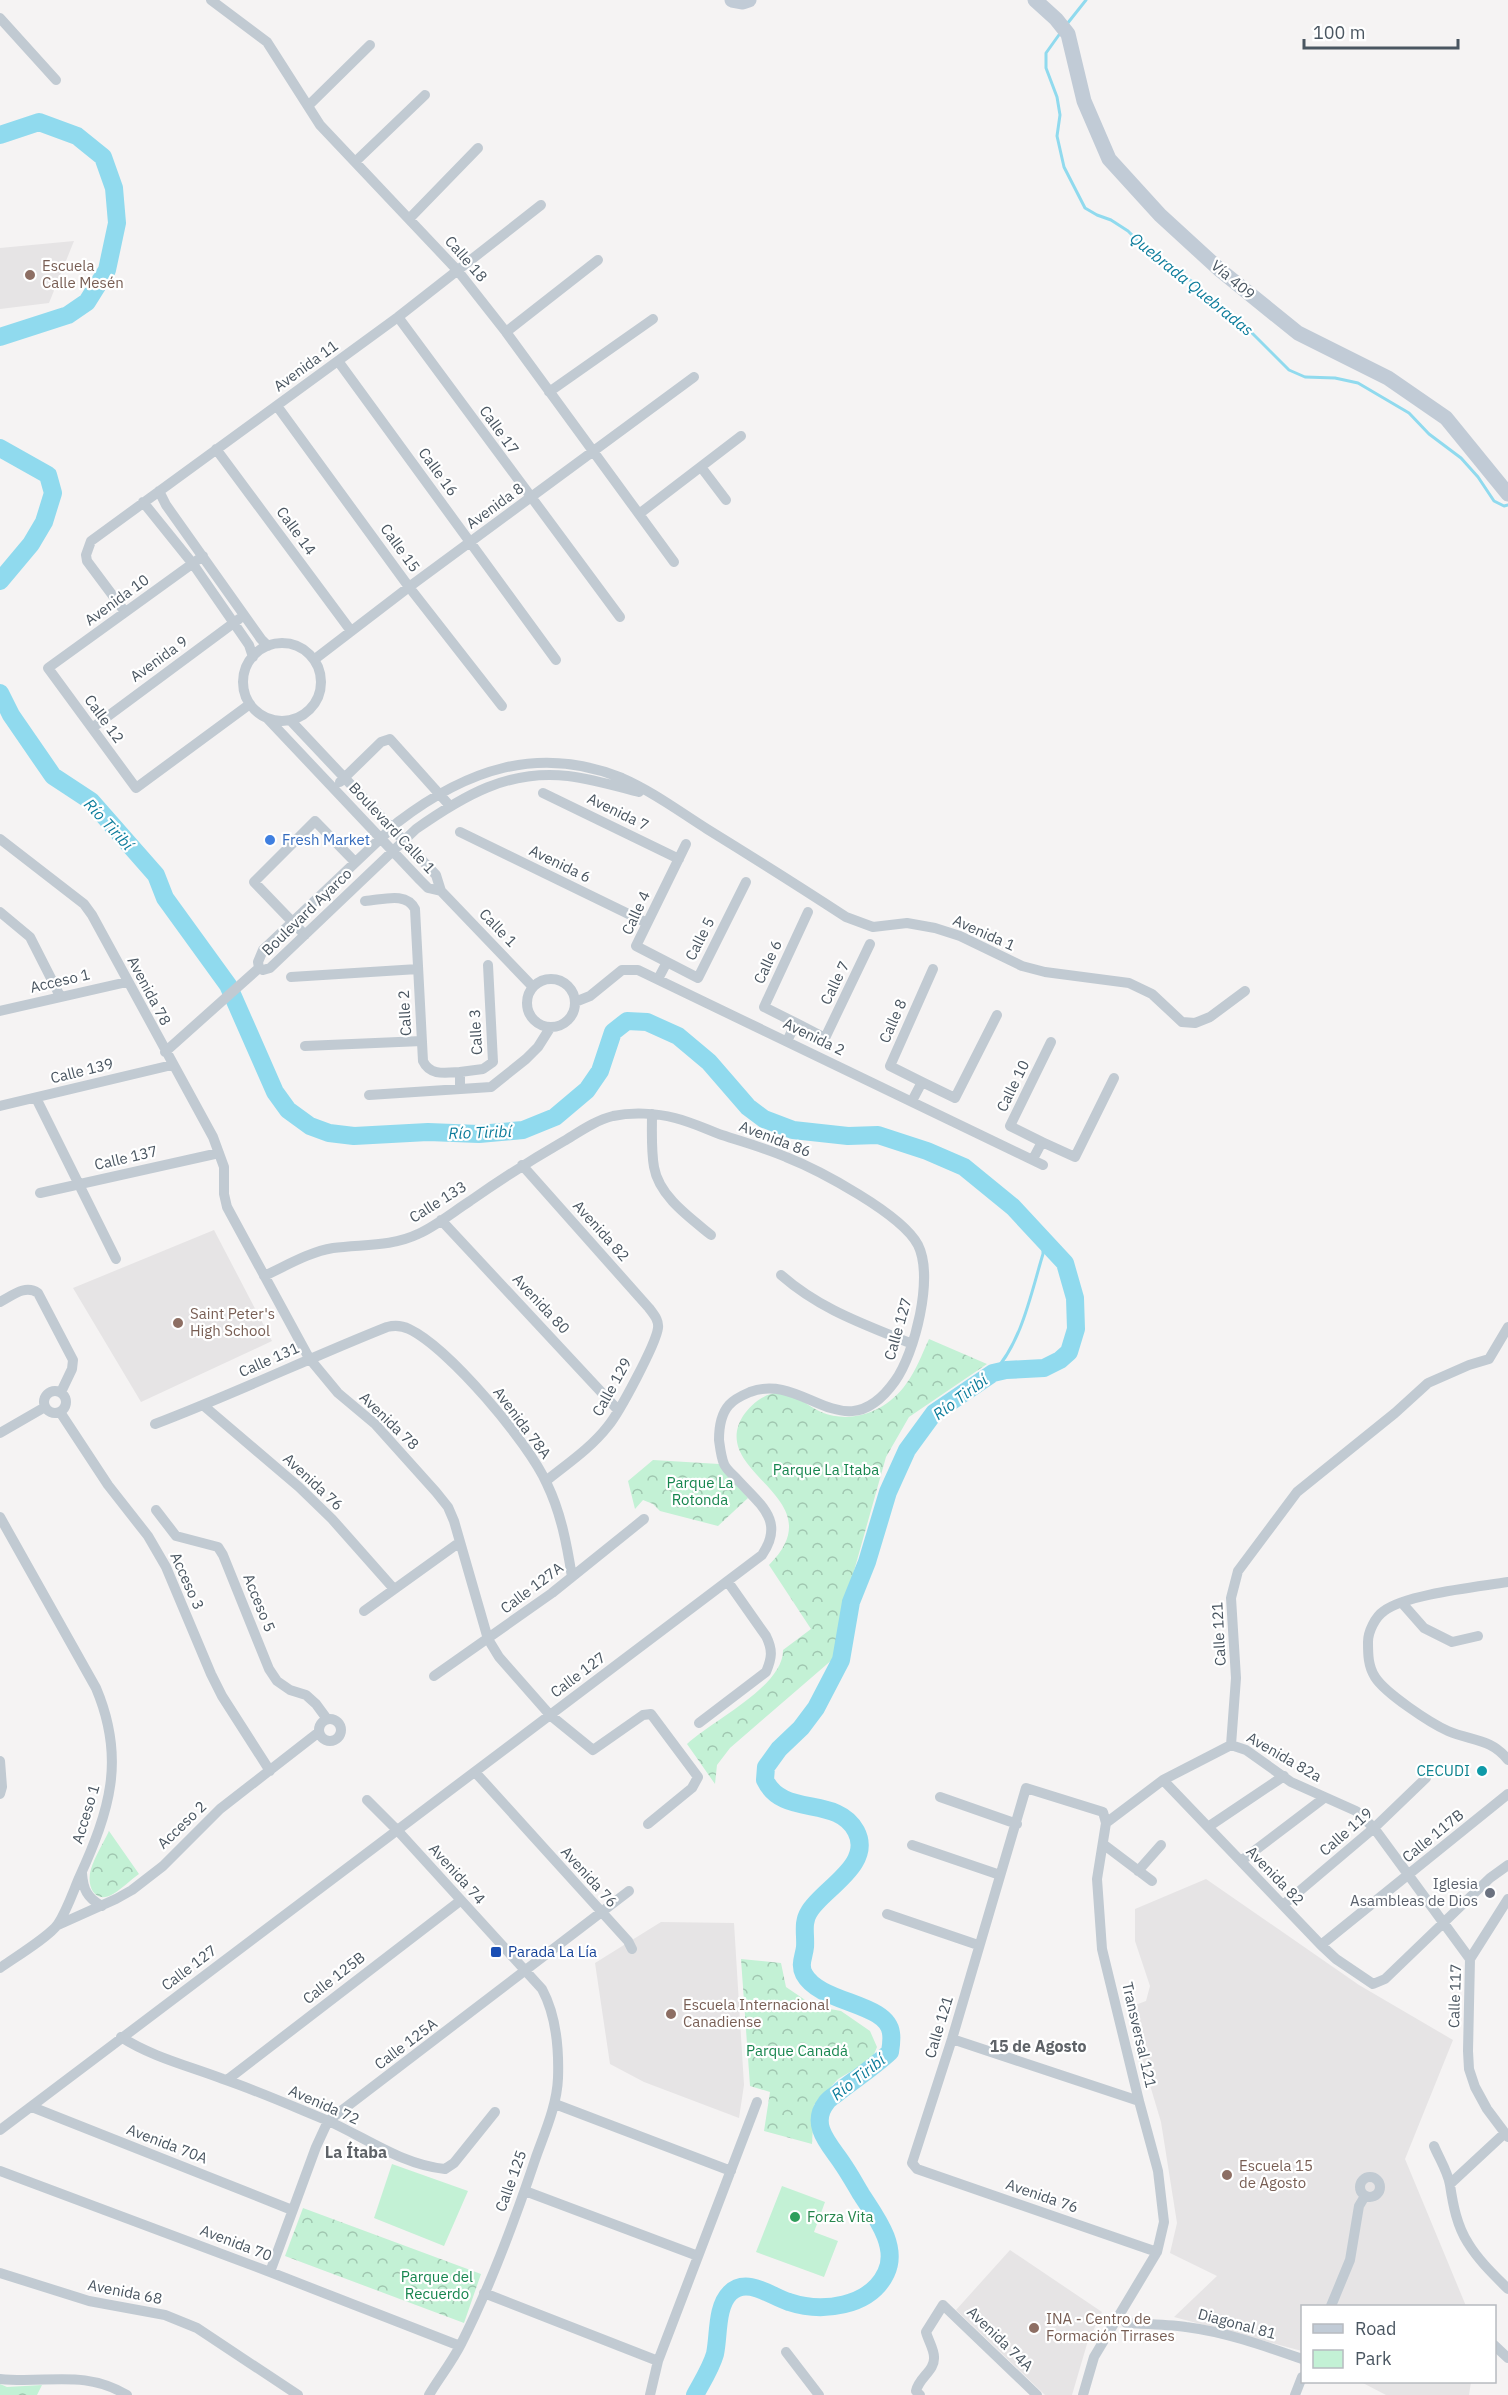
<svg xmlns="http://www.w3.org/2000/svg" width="1508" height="2395" font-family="'IBM Plex Sans',sans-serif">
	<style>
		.education { fill: #e6e4e5 }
		.green { fill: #c3f1d5 }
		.forest { fill: url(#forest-crowns) }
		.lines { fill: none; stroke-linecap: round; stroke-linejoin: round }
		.stream { stroke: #90daee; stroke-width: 3 }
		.river { stroke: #90daee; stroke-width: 18 }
		.street { stroke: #c1cad2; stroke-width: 10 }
		.secondary { stroke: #c1cbd6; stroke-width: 15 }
		.education-dot { fill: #8d6e63; stroke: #fff; stroke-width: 2 }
		.shop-dot { fill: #3f7fe0; stroke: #fff; stroke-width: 2 }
		.culture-dot { fill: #0f9aa8; stroke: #fff; stroke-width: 2 }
		.worship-dot { fill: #6b7280; stroke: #fff; stroke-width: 2 }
		.transit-dot { fill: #1a4fb4; stroke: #fff; stroke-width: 2 }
		.leisure-dot { fill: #2e9e5b; stroke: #fff; stroke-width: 2 }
		.labels { text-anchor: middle; stroke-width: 4.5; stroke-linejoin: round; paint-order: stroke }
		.street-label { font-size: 15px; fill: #4a5661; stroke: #fff }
		.education-label { font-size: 15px; fill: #785e54; stroke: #fff; text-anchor: start }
		.shop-label { font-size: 15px; fill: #366cbe; stroke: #fff; text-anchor: start }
		.park-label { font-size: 15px; fill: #17864f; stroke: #fff }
		.culture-label { font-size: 15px; fill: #0d838f; stroke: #fff; text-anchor: end }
		.worship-label { font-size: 15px; fill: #5b616d; stroke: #fff; text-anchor: end }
		.transit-label { font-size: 15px; fill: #164399; stroke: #fff; text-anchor: start }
		.leisure-label { font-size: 15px; fill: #27864d; stroke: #fff; text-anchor: start }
		.water-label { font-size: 16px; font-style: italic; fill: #0c7c9b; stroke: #fff }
		.neighbourhood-label { font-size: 16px; font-weight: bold; fill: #5f6368; stroke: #fff }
	</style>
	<defs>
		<pattern id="forest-crowns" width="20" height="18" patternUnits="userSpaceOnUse" patternTransform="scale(1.5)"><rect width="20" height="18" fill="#c3f1d5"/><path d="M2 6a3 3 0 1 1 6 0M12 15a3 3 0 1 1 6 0" fill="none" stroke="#a0c6b0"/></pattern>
	</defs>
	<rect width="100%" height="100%" fill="#f5f3f3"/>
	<path class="education" d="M74,241L49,303L0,309V248Z
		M214,1230L272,1341L141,1402L73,1288Z
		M1206,1879L1359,1985L1453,2040L1405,2159L1466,2306H1302V2351L1174,2317L1217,2276L1170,2253L1177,2223L1161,2122L1127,2008L1146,2001L1150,1986L1135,1941V1909Z
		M661,1922L734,1923L744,2085L739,2118L644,2082L610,2064L595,1963Z
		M1010,2250L1102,2312L1087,2344L1072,2395H1045L956,2310Z
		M1361,2382H1471L1469,2395H1386Z"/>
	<path class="green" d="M392,2164L468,2191L444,2246L374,2218Z
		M782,2186L825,2202L814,2232L838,2241L824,2277L756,2252Z"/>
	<path class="forest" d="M929,1339L987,1364L909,1417L886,1457L845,1603L833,1659L730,1748L717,1765L715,1784L687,1744C712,1721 784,1686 783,1650L811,1629L769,1565C837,1497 707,1474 743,1416C752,1403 768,1390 785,1393C798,1396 809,1407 821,1412C852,1425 887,1411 906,1384C916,1371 922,1354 929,1339Z
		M653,1460L719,1464L748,1498L718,1526L660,1511L653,1504L643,1500L635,1509L628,1481Z
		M109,1831L139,1874C130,1880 122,1889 113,1894C94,1905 86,1885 91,1869C95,1856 103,1844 109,1831Z
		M741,1959L781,1963L786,1987L814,2006L841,2011L870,2031L877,2047L872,2059L838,2079L814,2105L812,2144L764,2131L770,2092L750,2086Z
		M303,2208L481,2274L464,2323L285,2256Z
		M0,2384L7,2387L42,2385L37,2395H0Z"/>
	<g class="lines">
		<path class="stream" d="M1067,24L1086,0
			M1061,32L1046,53V68L1057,97L1060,115L1057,136L1064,167L1085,208L1097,215L1111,220L1128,231L1157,260L1180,272L1238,319L1289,370L1305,377L1335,378L1358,383L1409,413L1429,434L1461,458L1478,477L1494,501L1504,506L1508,505
			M993,1373C1022,1342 1031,1293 1043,1254V1242L1039,1235"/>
		<path class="river" d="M0,135L39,122L77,136L103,157L114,188L117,223L107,270L87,302L68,315L0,337
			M0,448L48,475L53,493L44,522L31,544L0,581
			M0,693L11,715L53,776L91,801L156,875L165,898L228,985L275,1092L288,1110L310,1126L329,1133L354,1136L428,1132L479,1134L523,1130L555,1117L587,1090L600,1071L613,1032L627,1021L647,1022L678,1036L709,1062L748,1107L764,1119L793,1130L848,1136L878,1135L927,1151L964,1167L1013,1207L1065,1263L1075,1298L1076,1329L1069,1352L1060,1360L1044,1368L1006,1370L993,1373L934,1413L915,1439L907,1450L888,1492L867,1562L851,1602L841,1660L816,1708L801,1728L779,1749L766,1767L765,1780C783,1818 837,1795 856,1831C874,1865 822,1889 809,1912C802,1923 806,1935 805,1947C804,1957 799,1964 804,1974C820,2004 887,2002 891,2033C892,2039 891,2046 890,2052C875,2066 857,2078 840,2091C836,2095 829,2098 826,2103C809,2125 830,2145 842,2163C849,2173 855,2184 861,2194C875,2216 899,2246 886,2273C870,2307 822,2313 789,2302C772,2297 747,2276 730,2293C716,2307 719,2335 715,2354C711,2368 702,2382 695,2395"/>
		<path class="street" d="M211,0L267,42L320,125L458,271L506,332L674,562
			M0,18L56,80
			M308,106L370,45
			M355,162L425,95
			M409,219L478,148
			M398,317L620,617
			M506,332L598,260
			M338,361L556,660
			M549,392L653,319
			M277,406L409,587L502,706
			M216,449L351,631
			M701,467L726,500
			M159,491L166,505L261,639L268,646
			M143,502L193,564L249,645L253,657
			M639,514L741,436
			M203,556L48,668L136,788L250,704
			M125,612L87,561L86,555L91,541L398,317L541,205
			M243 682a39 39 0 1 1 78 0a39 39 0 1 1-78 0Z
			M315,659L409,587L694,377
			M267,718L420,880L428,888L441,891
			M291,721L436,875L441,891L533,987
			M92,728L239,619
			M340,782L381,742L390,739L450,806
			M543,793L679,859
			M460,832L647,923
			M0,839L84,904L92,915L213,1137L224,1167V1194L227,1207L309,1358L338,1393L375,1424L436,1492L448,1507L454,1521L488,1639L499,1657L550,1715L593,1750L643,1715L651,1714L698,1777L692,1788L648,1824
			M365,901C382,900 406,891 415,909L423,1061C430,1076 445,1073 460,1072V1089
			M0,912L30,937L60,996
			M305,935L254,882L315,821L355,862
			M667,962L698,978L746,882
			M259,968L258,962L263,950L398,822C466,770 538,744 622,778C652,791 680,812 707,829C754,858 800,887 846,917L873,927L907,923L935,928L960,936L1022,966L1045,972L1129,983L1152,994L1182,1022L1195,1023L1210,1017L1245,991
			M259,968L263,970L270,968L416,829C463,796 508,769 568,776C592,779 616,786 639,792
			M291,977L418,969
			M527 1003a24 24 0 1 1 48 0a24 24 0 1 1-48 0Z
			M658,979L667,962L636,946L686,844
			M575,1002L590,996L622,970H638L1043,1165
			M0,1011L127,982
			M796,1023L825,1038L870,944
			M787,1041L796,1023L764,1007L808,912
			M305,1046L422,1041
			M165,1052L259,968
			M460,1072L483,1069L493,1062L488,965
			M922,1082L955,1098L997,1015
			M369,1095L491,1087L526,1059L538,1047L550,1028
			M36,1098L116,1259
			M912,1101L922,1082L890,1066L933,969
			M0,1106L172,1065
			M652,1114C652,1131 651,1150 654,1167C659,1196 689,1217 711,1235
			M1042,1142L1075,1157L1114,1078
			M1033,1159L1042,1142L1010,1126L1051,1042
			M522,1165L649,1308C654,1315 659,1320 658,1328C656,1344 619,1413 608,1426C591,1448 567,1464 546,1481
			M40,1193L219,1153
			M441,1220L618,1410
			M781,1275C821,1310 864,1324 912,1344
			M0,1302C12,1296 25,1284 38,1293L73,1360L72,1369L61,1392
			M44 1402a11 11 0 1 1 22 0a11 11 0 1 1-22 0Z
			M204,1406L299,1487L332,1519L394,1589
			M60,1412L108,1485L148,1536L166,1567L211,1674L222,1696L270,1771
			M155,1424C234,1394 309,1358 387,1327C395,1325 401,1325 409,1329C449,1348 529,1443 547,1484C561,1513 567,1545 572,1577
			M0,1433L45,1407
			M156,1510L176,1536L218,1547L223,1555L269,1669L277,1681L290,1690L306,1695L316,1704L327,1719
			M0,1517L96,1688C126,1759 110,1810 79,1878C73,1892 67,1910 58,1924C50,1936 14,1958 0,1968
			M1508,1582C1478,1587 1407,1594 1384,1611C1375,1617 1368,1632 1368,1642C1368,1654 1368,1666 1375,1677C1385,1693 1430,1723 1448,1731C1471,1741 1491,1738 1508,1760
			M1402,1603L1424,1628L1452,1642L1478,1636
			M364,1611L460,1542
			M434,1676L552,1593L644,1519
			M319 1730a11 11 0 1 1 22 0a11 11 0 1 1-22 0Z
			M699,1723L766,1672C772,1658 773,1650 766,1636L728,1582
			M1231,1745L1236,1678L1231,1598L1238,1571L1297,1492L1395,1413L1428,1383L1469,1365L1489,1359L1508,1327
			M1231,1745L1246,1750L1291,1782L1356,1811L1374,1828L1470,1959
			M0,1761L2,1787L0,1794
			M475,1772L628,1941L632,1949
			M1163,1780L1321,1945L1336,1959L1373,1984L1385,1979L1490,1878L1508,1865
			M940,1797L1017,1824
			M367,1800L398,1831L542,1989C556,2015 559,2049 558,2078C557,2105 545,2132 536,2157C515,2220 491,2285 461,2344C452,2362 439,2378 429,2395
			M1106,1823L1163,1780L1231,1745
			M1208,1827L1284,1776
			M1103,1844L1152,1881
			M912,1845L1000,1875
			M1241,1861L1324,1798
			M1138,1871L1161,1845
			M82,1873C83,1889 87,1898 102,1906
			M1508,1899L1470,1959L1468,2051L1469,2069L1475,2087L1487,2109L1508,2137
			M1283,1905L1374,1828L1426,1778
			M887,1914L978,1945
			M58,1925L116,1899L132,1890L163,1866L220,1809L319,1732
			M1321,1945L1508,1794
			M121,2037C152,2057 189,2066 223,2079C258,2091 292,2106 326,2120C365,2137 402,2165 445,2169L454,2163L495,2112
			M952,2039L1139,2101
			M227,2080L460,1901
			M555,2104L731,2171
			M32,2107L292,2210
			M0,2130L762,1555C786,1520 759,1504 736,1478C732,1474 726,1469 724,1464C721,1457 720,1447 719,1440C719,1428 721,1414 729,1405C734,1399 743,1395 750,1392C805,1371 844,1453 895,1381C915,1353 934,1277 918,1245C902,1214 819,1170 786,1157C765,1148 743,1142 722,1135C706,1129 691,1122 675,1118C656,1113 632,1112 613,1116C596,1120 579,1132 564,1141C531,1160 500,1180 470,1201C453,1212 436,1226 418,1234C391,1247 361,1244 333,1248C309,1252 286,1266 264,1276
			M1434,2146C1439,2158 1448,2172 1450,2185C1453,2205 1457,2226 1468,2243C1479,2261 1494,2275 1508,2289
			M0,2171L270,2272L460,2346
			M1360 2187a10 10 0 1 1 20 0a10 10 0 1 1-20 0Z
			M1450,2184L1505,2133
			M525,2191L698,2256
			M270,2272L316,2147L328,2121L629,1891
			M0,2273L89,2301L165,2315L197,2328L298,2395
			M484,2293L658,2361
			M1331,2306L1350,2260L1359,2206L1365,2196
			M1126,2323C1146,2324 1167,2324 1186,2327C1226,2332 1265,2346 1302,2359
			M1494,2345L1508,2358
			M786,2352L819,2395
			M0,2379C47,2384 83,2369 127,2395
			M650,2395L658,2361L757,2102
			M920,2395L916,2391C919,2377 935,2371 934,2357C934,2349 928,2340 926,2332L943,2305L1037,2395
			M1083,2395L1094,2357L1157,2252L1164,2222L1158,2171L1139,2101L1102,1949L1097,1879L1106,1823L1103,1812L1026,1788L952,2039L912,2163L917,2169L1157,2252
			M1295,2395L1302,2377"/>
		<path class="secondary" d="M732,0L743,2L749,0
			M1035,0L1056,19L1068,34L1084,101L1109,159L1160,215L1220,270L1298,333L1388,378L1446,418L1508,494"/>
	</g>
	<g class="education-dot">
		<circle cx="30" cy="275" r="6"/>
		<circle cx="178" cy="1323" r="6"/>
		<circle cx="671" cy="2014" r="6"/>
		<circle cx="1227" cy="2175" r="6"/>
		<circle cx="1034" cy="2328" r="6"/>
	</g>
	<circle class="shop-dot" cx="270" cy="840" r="6"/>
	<circle class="culture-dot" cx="1482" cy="1771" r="6"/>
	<circle class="worship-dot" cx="1490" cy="1893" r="6"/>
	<rect class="transit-dot" x="490" y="1946" width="12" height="12" rx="3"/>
	<circle class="leisure-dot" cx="795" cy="2217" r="6"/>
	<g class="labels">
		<g class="street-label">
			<text transform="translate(466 259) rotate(49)" y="5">Calle 18</text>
			<text transform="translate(1233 280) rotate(40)" y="5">Vía 409</text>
			<text transform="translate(306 366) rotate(-36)" y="5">Avenida 11</text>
			<text transform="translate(499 430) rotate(54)" y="5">Calle 17</text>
			<text transform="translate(438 472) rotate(54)" y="5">Calle 16</text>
			<text transform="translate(495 506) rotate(-36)" y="5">Avenida 8</text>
			<text transform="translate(296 531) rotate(54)" y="5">Calle 14</text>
			<text transform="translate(400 548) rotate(54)" y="5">Calle 15</text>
			<text transform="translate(117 600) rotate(-36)" y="5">Avenida 10</text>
			<text transform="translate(159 659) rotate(-36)" y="5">Avenida 9</text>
			<text transform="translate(104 719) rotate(54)" y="5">Calle 12</text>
			<text transform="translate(618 812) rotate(26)" y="5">Avenida 7</text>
			<text transform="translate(392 828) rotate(47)" y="5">Boulevard Calle 1</text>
			<text transform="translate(560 864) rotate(26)" y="5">Avenida 6</text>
			<text transform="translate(307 912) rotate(-44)" y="5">Boulevard Ayarco</text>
			<text transform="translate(636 913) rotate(-65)" y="5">Calle 4</text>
			<text transform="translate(498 928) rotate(46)" y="5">Calle 1</text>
			<text transform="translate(984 933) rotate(24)" y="5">Avenida 1</text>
			<text transform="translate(700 939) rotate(-63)" y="5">Calle 5</text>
			<text transform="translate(768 962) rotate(-65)" y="5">Calle 6</text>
			<text transform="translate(60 981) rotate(-13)" y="5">Acceso 1</text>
			<text transform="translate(835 983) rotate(-64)" y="5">Calle 7</text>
			<text transform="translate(149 991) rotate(62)" y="5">Avenida 78</text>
			<text transform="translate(405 1013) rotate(-93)" y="5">Calle 2</text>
			<text transform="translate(893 1021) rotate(-66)" y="5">Calle 8</text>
			<text transform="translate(476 1032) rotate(-93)" y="5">Calle 3</text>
			<text transform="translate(814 1037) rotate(26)" y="5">Avenida 2</text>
			<text transform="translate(82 1071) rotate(-14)" y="5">Calle 139</text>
			<text transform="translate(1013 1086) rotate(-64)" y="5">Calle 10</text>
			<text transform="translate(775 1139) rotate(21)" y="5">Avenida 86</text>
			<text transform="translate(126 1158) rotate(-13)" y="5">Calle 137</text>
			<text transform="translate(438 1202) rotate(-32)" y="5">Calle 133</text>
			<text transform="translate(601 1231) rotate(48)" y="5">Avenida 82</text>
			<text transform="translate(541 1304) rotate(47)" y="5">Avenida 80</text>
			<text transform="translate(898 1329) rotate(-74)" y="5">Calle 127</text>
			<text transform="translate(269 1360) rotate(-24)" y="5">Calle 131</text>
			<text transform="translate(612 1387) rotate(-61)" y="5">Calle 129</text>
			<text transform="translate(389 1421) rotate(44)" y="5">Avenida 78</text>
			<text transform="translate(522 1423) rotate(53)" y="5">Avenida 78A</text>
			<text transform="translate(313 1482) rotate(43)" y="5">Avenida 76</text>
			<text transform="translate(187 1581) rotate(66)" y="5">Acceso 3</text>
			<text transform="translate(532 1588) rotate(-37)" y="5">Calle 127A</text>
			<text transform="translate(259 1603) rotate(68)" y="5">Acceso 5</text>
			<text transform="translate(1219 1634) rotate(-93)" y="5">Calle 121</text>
			<text transform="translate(578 1675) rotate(-37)" y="5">Calle 127</text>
			<text transform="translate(1284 1757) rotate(30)" y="5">Avenida 82a</text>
			<text transform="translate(86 1814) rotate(-73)" y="5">Acceso 1</text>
			<text transform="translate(182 1825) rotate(-44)" y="5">Acceso 2</text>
			<text transform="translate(1346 1832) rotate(-41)" y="5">Calle 119</text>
			<text transform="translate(1433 1836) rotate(-39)" y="5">Calle 117B</text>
			<text transform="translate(457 1874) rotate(48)" y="5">Avenida 74</text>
			<text transform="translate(1275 1876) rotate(46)" y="5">Avenida 82</text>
			<text transform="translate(589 1877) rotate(48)" y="5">Avenida 76</text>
			<text transform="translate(189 1968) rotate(-37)" y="5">Calle 127</text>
			<text transform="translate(334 1978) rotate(-38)" y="5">Calle 125B</text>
			<text transform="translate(1455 1996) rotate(-88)" y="5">Calle 117</text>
			<text transform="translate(939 2027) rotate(-73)" y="5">Calle 121</text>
			<text transform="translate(1139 2035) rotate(77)" y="5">Transversal 121</text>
			<text transform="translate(406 2044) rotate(-37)" y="5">Calle 125A</text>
			<text transform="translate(324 2105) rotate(24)" y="5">Avenida 72</text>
			<text transform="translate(167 2144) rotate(21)" y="5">Avenida 70A</text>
			<text transform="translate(511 2181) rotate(-70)" y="5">Calle 125</text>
			<text transform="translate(1042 2196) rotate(19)" y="5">Avenida 76</text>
			<text transform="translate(236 2243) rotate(21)" y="5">Avenida 70</text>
			<text transform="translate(125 2292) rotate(11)" y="5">Avenida 68</text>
			<text transform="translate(1237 2324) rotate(15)" y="5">Diagonal 81</text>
			<text transform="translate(1000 2339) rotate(44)" y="5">Avenida 74A</text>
		</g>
		<g class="education-label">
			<text x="42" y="271">Escuela<tspan x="42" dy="17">Calle Mesén</tspan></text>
			<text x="190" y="1319">Saint Peter's<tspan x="190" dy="17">High School</tspan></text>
			<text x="683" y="2010">Escuela Internacional<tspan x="683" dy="17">Canadiense</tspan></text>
			<text x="1239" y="2171">Escuela 15<tspan x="1239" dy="17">de Agosto</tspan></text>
			<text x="1046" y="2324">INA - Centro de<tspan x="1046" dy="17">Formación Tirrases</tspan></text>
		</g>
		<g class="shop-label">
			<text x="282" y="845">Fresh Market</text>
		</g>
		<g class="park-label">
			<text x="826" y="1475">Parque La Itaba</text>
			<text x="700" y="1488">Parque La<tspan x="700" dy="17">Rotonda</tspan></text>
			<text x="797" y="2056">Parque Canadá</text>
			<text x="437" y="2282">Parque del<tspan x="437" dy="17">Recuerdo</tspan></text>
		</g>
		<g class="culture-label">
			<text x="1470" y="1776">CECUDI</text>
		</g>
		<g class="worship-label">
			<text x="1478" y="1889">Iglesia<tspan x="1478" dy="17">Asambleas de Dios</tspan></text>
		</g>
		<g class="transit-label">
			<text x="508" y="1957">Parada La Lía</text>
		</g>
		<g class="leisure-label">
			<text x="807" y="2222">Forza Vita</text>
		</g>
		<g class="water-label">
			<text transform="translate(1192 284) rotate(39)" y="6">Quebrada Quebradas</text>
			<text transform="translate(109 824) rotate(47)" y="6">Río Tiribí</text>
			<text transform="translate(480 1132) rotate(-2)" y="6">Río Tiribí</text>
			<text transform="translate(960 1397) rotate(-37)" y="6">Río Tiribí</text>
			<text transform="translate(858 2077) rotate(-38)" y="6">Río Tiribí</text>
		</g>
		<g class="neighbourhood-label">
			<text x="1038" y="2052">15 de Agosto</text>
			<text x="356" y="2158">La Ítaba</text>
		</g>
	</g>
	<rect x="1301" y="2305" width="195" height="78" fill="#ffffff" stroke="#b7bbc0" stroke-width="1.5"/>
	<rect x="1313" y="2324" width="30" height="9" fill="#c1cbd6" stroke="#b7bbc0" stroke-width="1.5"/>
	<text x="1355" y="2335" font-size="18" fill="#4a5661">Road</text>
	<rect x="1313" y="2350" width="30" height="18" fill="#c3f1d5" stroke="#b7bbc0" stroke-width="1.5"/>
	<text x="1355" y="2365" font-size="18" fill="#4a5661">Park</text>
	<path d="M1304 39v9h154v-9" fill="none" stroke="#4a5661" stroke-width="3"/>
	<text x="1313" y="39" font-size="18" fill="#4a5661" stroke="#ffffff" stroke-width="4.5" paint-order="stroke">100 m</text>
</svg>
